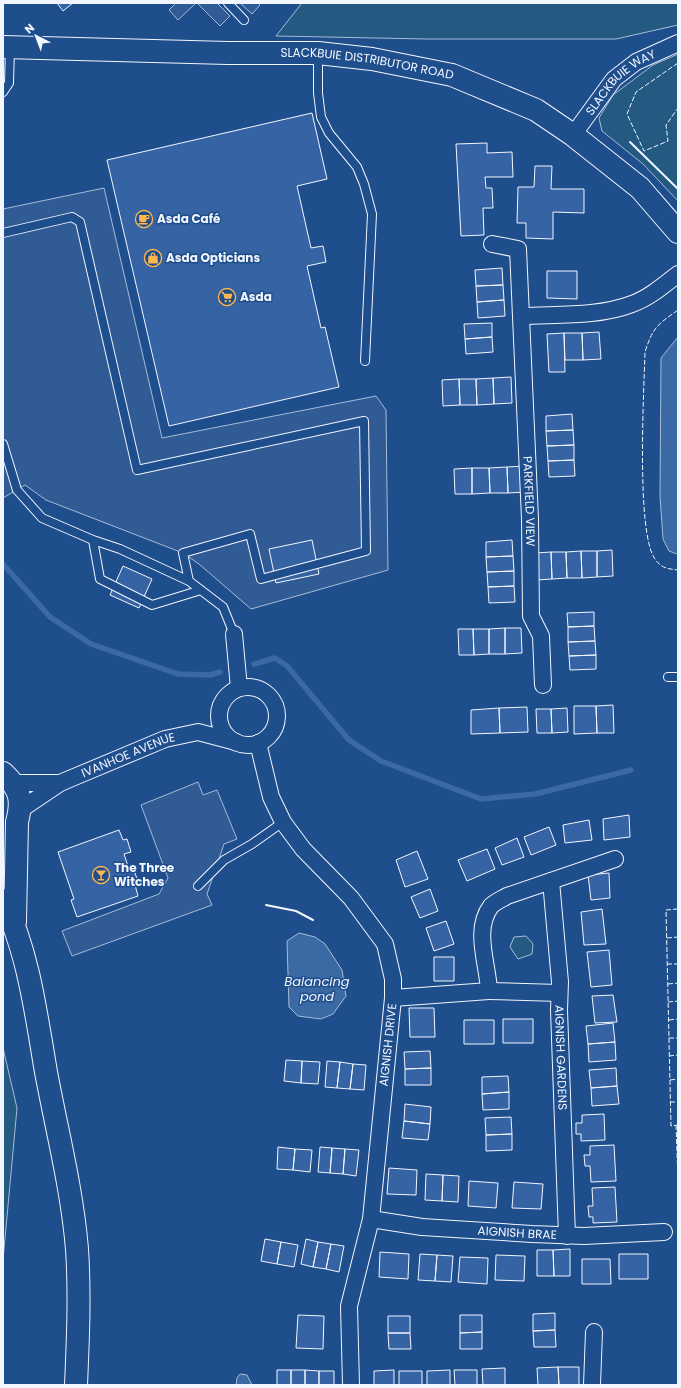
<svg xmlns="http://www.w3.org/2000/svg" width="681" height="1388" font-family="Poppins,sans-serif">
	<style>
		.green { fill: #245a82; stroke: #a8bbd7 }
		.parking { fill: #305b95; stroke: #a8bbd7 }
		.water { fill: #3b69a3; stroke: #a8bbd7 }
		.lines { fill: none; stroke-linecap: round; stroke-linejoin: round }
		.stream { stroke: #3b69a3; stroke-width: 5.5 }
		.building { fill: #3563a3; stroke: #f2f6ff }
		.lane-casing { stroke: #f2f6ff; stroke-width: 10 }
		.street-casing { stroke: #f2f6ff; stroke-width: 18 }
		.secondary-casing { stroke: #f2f6ff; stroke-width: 24 }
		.primary-casing { stroke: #f2f6ff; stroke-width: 24 }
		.lane { stroke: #1f4e8c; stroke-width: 8 }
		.street { stroke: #1f4e8c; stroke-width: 16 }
		.secondary { stroke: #1f4e8c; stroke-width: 22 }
		.primary { stroke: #1f4e8c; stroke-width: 22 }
		.fence { stroke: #f2f6ff; stroke-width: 1; stroke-dasharray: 5 2; stroke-linecap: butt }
		.wall { stroke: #f2f6ff; stroke-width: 2 }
		.labels { text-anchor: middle; stroke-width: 3; stroke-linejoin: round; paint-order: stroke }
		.street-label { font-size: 12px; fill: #f2f6ff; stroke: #1f4e8c }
		.poi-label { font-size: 12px; font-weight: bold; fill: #f2f6ff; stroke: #1f4e8c; text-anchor: start }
		.water-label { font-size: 13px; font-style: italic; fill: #f2f6ff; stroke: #1f4e8c }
	</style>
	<rect width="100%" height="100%" fill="#1f4e8c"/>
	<path class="green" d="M302,3H678V25L616,39H426L276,36Z
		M678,54V201L643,164L602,131L599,118L613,95L653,65Z
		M526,936L533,944L532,954L518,959L510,947L514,937Z
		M3,1048L17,1108L3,1260Z"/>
	<path class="parking" d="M176,3H196L178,20L169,10Z
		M197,3H217L230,16L220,26Z
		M240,3H258L260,5L252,14Z
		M104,188L162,438L376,396L386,410L388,570L251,609L199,564L183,553L46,500L25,485L3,498V209Z
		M198,782L203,795L217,790L237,839L224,844L207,894L212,905L72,956L62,931L159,894L168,878L141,805Z"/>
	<path class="water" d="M678,337V553L677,554L669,551L663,539L660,496L661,358Z
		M299,933L315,937L325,944L342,970L346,996L333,1014L321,1019L298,1016L289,1007L287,941Z
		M240,1374L247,1375L252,1385H236L237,1378Z"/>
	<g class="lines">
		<path class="stream" d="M3,564L50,617L91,644L178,674L210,675L220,672
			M254,664L275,658L287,666L349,740L381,761L481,799L535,794L631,770"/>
	</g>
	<path class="building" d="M57,3H73L63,11Z
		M312,113L327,179L297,186L311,248L323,246L326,262L307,266L321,328L325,327L339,387L169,426L107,160Z
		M487,143V153L512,152L513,177H485L486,188H492L493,208H483L484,235L461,236L456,144Z
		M535,166H552L551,189H584V213L553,212V239L526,238V223H517L518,187H534Z
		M502,268L503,285L476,286L475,270Z
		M547,271H577V299L547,298Z
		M503,285L504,300L477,302L476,286Z
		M504,300L505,316L478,318L477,302Z
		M492,323V337L465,339L464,324Z
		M599,332L601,359L583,360L582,333Z
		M564,333H582L583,360H565Z
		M564,333L565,372H549L547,334Z
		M492,337L493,352L466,354L465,339Z
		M511,377L512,403L494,404L493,378Z
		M493,378L494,404L477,405L476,379Z
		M459,379H476L477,405H460Z
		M459,379L460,405L443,406L442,380Z
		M572,414L573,430L546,431V416Z
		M573,430L574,445L547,446L546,431Z
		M574,445V460L548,461L547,446Z
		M574,460L575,476L549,477L548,461Z
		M525,466L526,492L508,493L507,467Z
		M507,467L508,493H490L489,468Z
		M472,468V494H455L454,469Z
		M472,468H489L490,493L472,494Z
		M312,540L319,574L276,583L269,549Z
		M512,540L513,556L486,557V542Z
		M612,550L613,576L597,577V551Z
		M581,551H597V577L582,578Z
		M581,551L582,578H567L566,552Z
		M551,552H566L567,578L552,579Z
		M551,552L552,579L536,580V553Z
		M513,556L514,571L487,572L486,557Z
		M123,566L152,579L139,608L110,595Z
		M514,571V586L488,587L487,572Z
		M514,586L515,602L489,603L488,587Z
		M594,612V626L568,627L567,613Z
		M594,626L595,641L568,642V627Z
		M505,628H521L522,653L505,654Z
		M505,628V654H489V629Z
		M458,629H473L474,655H459Z
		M473,629H489V654L474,655Z
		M595,641L596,655L569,656L568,642Z
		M596,655V669L570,670L569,656Z
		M613,705L614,733H597L596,706Z
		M574,706H596L597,733L574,734Z
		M527,707L528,732L500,733L499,708Z
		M499,708L500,733L471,734V710Z
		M567,708L568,732L552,733L551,709Z
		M536,709H551L552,733H537Z
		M629,815L630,837L604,840L603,819Z
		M589,820L592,840L565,843L563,825Z
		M549,827L556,845L531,855L524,837Z
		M119,830L123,840L127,839L131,852L124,854L128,866L132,865L139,884L135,885L138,896L77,917L71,900L74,899L58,852Z
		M517,838L524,857L502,865L495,848Z
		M487,849L495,869L467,881L458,860Z
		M417,851L428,879L405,887L396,860Z
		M609,873L610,898L591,900L588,875Z
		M430,889L438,911L420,918L411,897Z
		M602,909L606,944L584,945L581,912Z
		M446,921L454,944L434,951L426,928Z
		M609,950L612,985L591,987L587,952Z
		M434,957H454V981H434Z
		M613,995L617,1022L595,1023L592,996Z
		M409,1008H434L435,1037H410Z
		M503,1019H533V1043H503Z
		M464,1020H494V1044H464Z
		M613,1023L615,1042L588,1044L586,1026Z
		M615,1042L616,1060L589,1062L588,1044Z
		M430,1051L431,1068L405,1069L404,1052Z
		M286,1060L302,1061L301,1083L284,1081Z
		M302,1061L320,1062L318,1084L301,1083Z
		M327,1061L340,1062L337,1088L325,1087Z
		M340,1062L353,1064L350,1089L337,1088Z
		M353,1064L366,1065L364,1090L350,1089Z
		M431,1068V1085H405V1069Z
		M616,1068L617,1086L591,1088L589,1070Z
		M508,1076L509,1092L482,1094V1077Z
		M617,1086L619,1104L592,1106L591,1088Z
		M509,1092V1109L483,1110L482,1094Z
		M405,1104L431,1107L430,1124L404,1121Z
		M604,1114L605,1140L581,1141V1134H576V1123H582V1115Z
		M511,1117L512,1134L486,1135L485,1118Z
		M404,1121L430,1124L428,1140L402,1138Z
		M512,1134V1150L486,1151V1135Z
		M614,1145L616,1181L591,1182L590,1166H585L584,1155H590V1146Z
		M278,1147L295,1149L293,1170L277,1169Z
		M320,1147L332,1148L330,1173L318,1172Z
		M332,1148L345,1149L343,1174L330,1173Z
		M295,1149L312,1150L310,1172L293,1170Z
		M345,1149L359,1150L356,1176L343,1174Z
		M389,1168L417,1170L416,1195L387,1194Z
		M426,1174L443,1175L442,1201L425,1200Z
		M443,1175L459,1176L458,1202L442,1201Z
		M469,1181L498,1183L496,1208L468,1206Z
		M514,1182L543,1184L541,1209L512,1208Z
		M615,1187L617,1222L593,1223V1217H589L588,1206H593L592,1188Z
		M265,1239L281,1242L277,1264L261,1261Z
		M306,1239L318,1242L313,1267L301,1264Z
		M281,1242L298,1245L294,1267L277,1264Z
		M318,1242L331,1244L326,1269L313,1267Z
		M331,1244L344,1246L339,1272L326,1269Z
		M570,1249V1276H554L553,1250Z
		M537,1250H553L554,1276H537Z
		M380,1252L409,1254L408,1279L379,1277Z
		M420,1254L437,1255L435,1281L418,1280Z
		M619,1254H648V1279H619Z
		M437,1255L453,1256L451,1282L435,1281Z
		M496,1255L525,1256L524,1281L495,1280Z
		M460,1257L488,1258L487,1284L458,1282Z
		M582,1259H610L611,1284H582Z
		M555,1313V1330L533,1331V1314Z
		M298,1315L324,1316L323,1349L296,1348Z
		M460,1315H482V1332L460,1333Z
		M388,1316H410V1333H388Z
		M555,1330L556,1347H534L533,1331Z
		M482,1332V1349H460V1333Z
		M388,1333H410L411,1349H389Z
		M558,1367H579V1385H559Z
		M558,1367L559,1385H538L537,1368Z
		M505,1368V1385H483L482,1369Z
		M277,1370H291V1385H277Z
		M291,1370H305V1385H291Z
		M305,1370L319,1371V1385H305Z
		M394,1370V1385H374V1371Z
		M450,1370V1385H427V1371Z
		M454,1370H477V1385H455Z
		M319,1371H334V1385H319Z
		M399,1371H422V1385H399Z"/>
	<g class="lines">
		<g class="lane-casing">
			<path id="lane" d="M228,3L244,20
				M318,54V93L321,117L329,133L357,167L364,184L372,214L365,361
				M3,92L9,83L10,49
				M3,233L72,217L80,222L137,470L364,421L366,551L261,579L250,534L183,553L189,581
				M3,444L17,490L42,518L93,540L120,549L189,581L223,607L234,634
				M93,540L100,579L152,605L201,590
				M668,677H678
				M198,886L224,860L252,844L283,822"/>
		</g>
		<g class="street-casing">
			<g id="street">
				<path id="s1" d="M573,135L614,79L636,62L678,43"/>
				<path id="s2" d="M492,244L518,249L530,519L531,616L541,636L543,685"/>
				<path d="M522,316C558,314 598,317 632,304C649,298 664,285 678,274"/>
				<path d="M234,634L239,688"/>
				<circle cx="248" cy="716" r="29"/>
				<path d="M258,743L271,797L283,822L303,849L351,898L385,944L393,979V998L371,1219L349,1306L351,1385"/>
				<path d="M14,783H60"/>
				<path id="s3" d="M20,810L60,783L165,739L198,732L236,742"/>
				<path id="s4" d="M551,881L560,982L559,1010L567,1236"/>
				<path d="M489,991L559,993"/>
				<path d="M393,998L489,991C488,964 473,930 491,906C495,902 502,899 507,896L615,859"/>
				<path id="s5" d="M371,1219L422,1227L532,1234L584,1236L664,1232"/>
				<path d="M592,1385L594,1332"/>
			</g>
		</g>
		<g class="secondary-casing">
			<g id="secondary">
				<path id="s6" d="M3,47L228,53H318L372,59L452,75L536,110L573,135L640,188L678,232"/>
			</g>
		</g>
		<g class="primary-casing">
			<path id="primary" d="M3,773C20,789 23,799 17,822L15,922
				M3,900C29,954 36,1014 46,1072C57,1131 72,1189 77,1249C80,1294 78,1340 76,1385"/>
		</g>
		<use href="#lane" class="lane"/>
		<use href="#street" class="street"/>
		<use href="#secondary" class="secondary"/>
		<use href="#primary" class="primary"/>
		<path class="fence" d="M678,63L636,92L627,114L644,151L668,141L666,125L678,108
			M678,125V140
			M678,310C657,325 653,327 645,352C644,390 636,533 655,559C661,568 668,569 678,570
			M678,909L666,910L671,1126L678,1125
			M667,938L678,937
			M667,964H678
			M668,984L678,983
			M668,1002L678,1001
			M669,1020L678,1019
			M669,1038H678
			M669,1056L678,1055
			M670,1080L678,1079
			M670,1102H678
			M676,1125L678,1180"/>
		<path class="wall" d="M630,142L678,189
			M266,905L296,911L313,920"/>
	</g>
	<defs>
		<g id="cafe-ring" transform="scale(0.9)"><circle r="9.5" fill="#1f4e8c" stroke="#ffb74d" stroke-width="1.5"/><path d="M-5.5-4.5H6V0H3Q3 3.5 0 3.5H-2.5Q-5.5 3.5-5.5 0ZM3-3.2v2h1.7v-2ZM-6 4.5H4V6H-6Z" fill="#ffb74d"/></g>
		<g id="shop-ring" transform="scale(0.9)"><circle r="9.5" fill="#1f4e8c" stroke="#ffb74d" stroke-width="1.5"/><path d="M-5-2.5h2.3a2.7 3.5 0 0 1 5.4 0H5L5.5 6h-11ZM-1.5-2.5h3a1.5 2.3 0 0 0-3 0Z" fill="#ffb74d"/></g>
		<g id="supermarket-ring" transform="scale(0.9)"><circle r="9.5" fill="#1f4e8c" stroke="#ffb74d" stroke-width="1.5"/><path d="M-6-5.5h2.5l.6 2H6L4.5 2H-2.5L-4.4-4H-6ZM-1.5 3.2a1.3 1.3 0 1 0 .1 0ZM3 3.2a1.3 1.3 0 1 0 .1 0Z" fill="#ffb74d"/></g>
		<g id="bar-ring" transform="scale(0.9)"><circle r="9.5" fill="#1f4e8c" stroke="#ffb74d" stroke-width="1.5"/><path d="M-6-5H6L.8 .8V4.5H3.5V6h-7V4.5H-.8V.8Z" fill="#ffb74d"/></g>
	</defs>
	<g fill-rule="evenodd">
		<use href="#cafe-ring" x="144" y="219"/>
		<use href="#shop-ring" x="153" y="258"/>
		<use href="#supermarket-ring" x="227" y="297"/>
		<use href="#bar-ring" x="101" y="875"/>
	</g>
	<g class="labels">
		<g class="street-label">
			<text dy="4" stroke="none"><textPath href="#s6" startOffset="365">SLACKBUIE DISTRIBUTOR ROAD</textPath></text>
			<text dy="4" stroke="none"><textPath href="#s1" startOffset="72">SLACKBUIE WAY</textPath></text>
			<text dy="4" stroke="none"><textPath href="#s2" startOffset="279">PARKFIELD VIEW</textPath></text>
			<text dy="4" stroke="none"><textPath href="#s3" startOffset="122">IVANHOE AVENUE</textPath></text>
			<text transform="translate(388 1045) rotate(-84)" y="4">AIGNISH DRIVE</text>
			<text dy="4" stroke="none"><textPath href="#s4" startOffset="177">AIGNISH GARDENS</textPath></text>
			<text dy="4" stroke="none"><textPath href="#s5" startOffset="147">AIGNISH BRAE</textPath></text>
		</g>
		<g class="poi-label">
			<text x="157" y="223">Asda Café</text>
			<text x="166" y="262">Asda Opticians</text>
			<text x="240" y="301">Asda</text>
			<text x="114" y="872">The Three<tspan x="114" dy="14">Witches</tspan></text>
		</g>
		<g class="water-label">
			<text x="317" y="986">Balancing<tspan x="317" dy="15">pond</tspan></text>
		</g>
	</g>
	<rect width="681" height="1388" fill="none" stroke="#f2f6ff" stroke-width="8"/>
	<g transform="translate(36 36) rotate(318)" stroke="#1f4e8c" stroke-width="3" paint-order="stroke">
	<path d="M0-3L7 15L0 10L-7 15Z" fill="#f2f6ff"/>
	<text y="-6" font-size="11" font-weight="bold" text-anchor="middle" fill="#f2f6ff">N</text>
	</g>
</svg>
